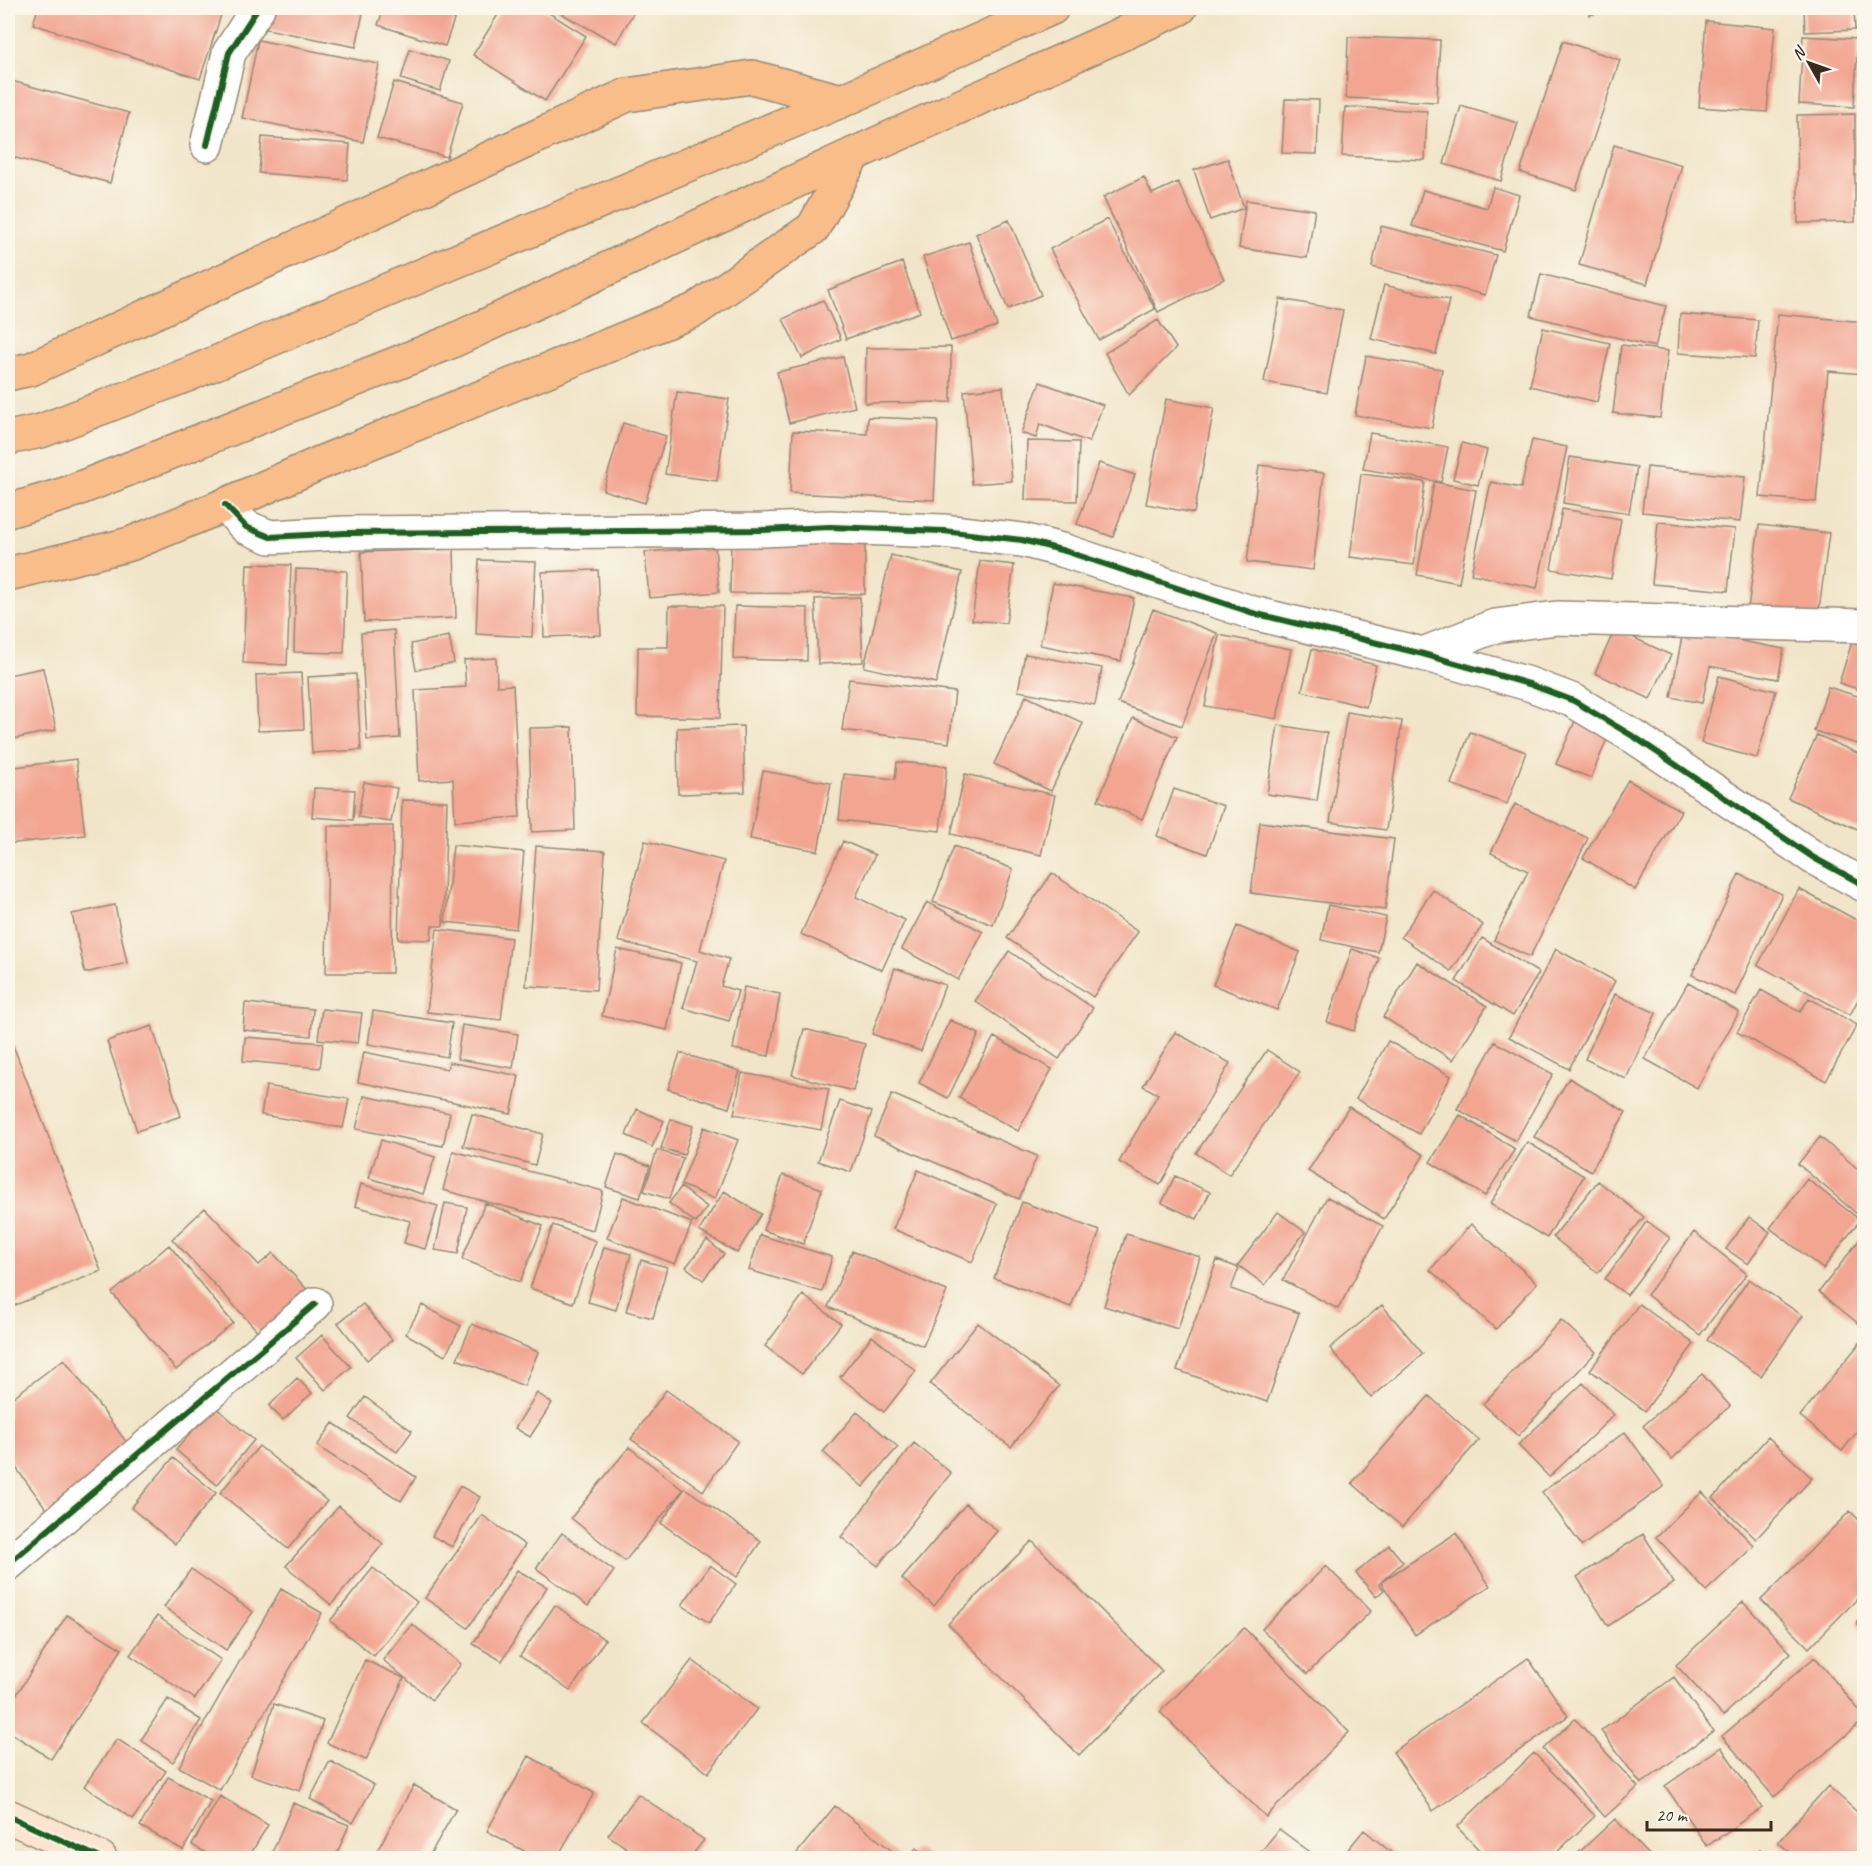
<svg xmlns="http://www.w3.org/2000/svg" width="1872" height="1866" font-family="Caveat,sans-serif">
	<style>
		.building { fill: #f2a591 }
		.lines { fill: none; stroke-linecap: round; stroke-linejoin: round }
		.street-casing { stroke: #968874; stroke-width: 36 }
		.secondary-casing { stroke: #968874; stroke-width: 36 }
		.primary-casing { stroke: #968874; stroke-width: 36 }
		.highway-casing { stroke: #968874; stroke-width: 36 }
		.street { stroke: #fff; stroke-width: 33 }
		.secondary { stroke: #fce5d0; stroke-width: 33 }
		.primary { stroke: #f8bd89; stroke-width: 33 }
		.highway { stroke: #f8bd89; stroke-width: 33 }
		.cycleway-casing { stroke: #fbf7ec; stroke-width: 10 }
		.cycleway { stroke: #1b5e20; stroke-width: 6 }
	</style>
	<rect width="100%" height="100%" fill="#fbf7ec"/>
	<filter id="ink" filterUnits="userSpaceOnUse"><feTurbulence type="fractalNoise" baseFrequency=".0167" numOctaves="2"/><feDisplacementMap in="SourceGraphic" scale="12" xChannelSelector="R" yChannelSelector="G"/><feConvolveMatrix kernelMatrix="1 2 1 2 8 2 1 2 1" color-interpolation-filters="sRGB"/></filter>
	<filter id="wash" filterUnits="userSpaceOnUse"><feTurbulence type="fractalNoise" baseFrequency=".008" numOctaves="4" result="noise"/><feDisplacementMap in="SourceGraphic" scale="24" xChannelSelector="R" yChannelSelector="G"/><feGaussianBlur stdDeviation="1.35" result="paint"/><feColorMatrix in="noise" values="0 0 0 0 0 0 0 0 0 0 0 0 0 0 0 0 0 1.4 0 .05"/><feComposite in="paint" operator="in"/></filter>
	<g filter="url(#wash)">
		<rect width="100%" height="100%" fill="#f1e5c9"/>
		<g id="blocks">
			<path class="building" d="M38,8H196L221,15L200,79L33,24Z
				M271,8H364L356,47L266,29Z
				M384,8H458L445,46L378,25Z
				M502,8H541L586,36L545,101L473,55Z
				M551,8H636L616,43Z
				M1587,8H1610L1590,15Z
				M1804,8H1854L1855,30L1805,32Z
				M1706,21L1775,28L1767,112L1699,107Z
				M1803,36L1858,39L1854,107L1799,104Z
				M1348,37L1440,40L1437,102L1346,98Z
				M258,40L379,64L363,142L242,118Z
				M1563,41L1620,60L1576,190L1520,172Z
				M410,49L449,61L440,91L401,79Z
				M1863,53H1864V96H1862Z
				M8,80L129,113L110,183L8,156Z
				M394,82L463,102L447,157L377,138Z
				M1285,99L1319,100L1317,154L1282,153Z
				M1461,106L1518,123L1501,181L1444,164Z
				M1345,107L1427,111L1425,160L1342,156Z
				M1855,114V222L1798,223L1797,115Z
				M262,137L350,144L347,180L259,173Z
				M1614,145L1682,165L1647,284L1579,265Z
				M1228,159L1244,208L1210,220L1194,170Z
				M1144,177L1152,194L1178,182L1224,279L1158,312L1103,197Z
				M1493,187L1519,195L1503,251L1412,226L1423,190L1487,208Z
				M1246,200L1315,210L1307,258L1239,248Z
				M1107,219L1155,309L1099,340L1050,249Z
				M1009,220L1041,295L1008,309L976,234Z
				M1381,226L1496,255L1485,295L1372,267Z
				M969,242L997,326L951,341L923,257Z
				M902,262L920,312L846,339L828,290Z
				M1541,274L1666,306L1655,347L1531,316Z
				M1384,285L1449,300L1436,354L1371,339Z
				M1280,299L1343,310L1327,393L1264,382Z
				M823,300L841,339L802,358L783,319Z
				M1680,314L1758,320L1755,358L1678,353Z
				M1778,314L1864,322V374L1828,371L1816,502L1760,497Z
				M1158,320L1176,348L1129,395L1105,353Z
				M1543,328L1610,343L1597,402L1530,386Z
				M1621,345L1668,351L1660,418L1613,413Z
				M951,347V402L865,403L866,348Z
				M1366,356L1442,369L1432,428L1355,415Z
				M843,357L855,407L789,423L777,372Z
				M1040,382L1103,405L1089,442L1040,424L1036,438L1021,433Z
				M1003,387L1012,481L972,484L964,391Z
				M677,392L729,399L717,481L665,474Z
				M1166,399L1214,408L1194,513L1146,504Z
				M868,417L938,420L934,500L790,493L793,431L867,434Z
				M623,423L666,436L645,503L603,490Z
				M1370,433L1448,447L1441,482L1363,469Z
				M1532,440L1567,447L1537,588L1471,574L1491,482L1521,488Z
				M1027,441L1079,442L1077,501L1025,500Z
				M1462,443L1487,450L1478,485L1453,479Z
				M1570,457L1637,467L1629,513L1563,503Z
				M1099,463L1135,475L1113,537L1077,524Z
				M1259,465L1324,473L1313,570L1247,562Z
				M1647,467L1745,477L1740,522L1642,512Z
				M1361,474L1425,482L1414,565L1350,557Z
				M1434,482L1476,490L1459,583L1417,575Z
				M1562,509L1621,519L1611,579L1551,569Z
				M1658,522L1735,529L1728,591L1652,584Z
				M1759,525L1829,533L1818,618L1748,609Z
				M731,538L865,539V594L730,593Z
				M715,547L719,592L649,598L645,552Z
				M454,549L456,618L364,622L361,552Z
				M891,555L962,572L936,683L864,667Z
				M479,560L536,562L532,637L476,634Z
				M980,561L1014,565L1006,623L972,620Z
				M247,564L291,565L287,665L243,663Z
				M296,569L347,571L344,653L294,652Z
				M598,570L601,635L544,637L542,572Z
				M1053,583L1134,598L1121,661L1040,645Z
				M860,597L863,662L818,664L815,599Z
				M669,606H723L720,718L637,716L638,647H668Z
				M735,606L808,608L807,661L733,659Z
				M1153,609L1217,633L1182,726L1118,703Z
				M1857,626L1864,628V691L1839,683Z
				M1615,629L1671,655L1650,699L1595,673Z
				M394,630L400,738L367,740L361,633Z
				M1683,630L1784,649L1778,679L1710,666L1702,703L1671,697Z
				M1219,635L1291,649L1277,719L1205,706Z
				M449,636L454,663L416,670L411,644Z
				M1312,649L1376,665L1366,707L1302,691Z
				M1025,654L1102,668L1095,705L1018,691Z
				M496,658L497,686L513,685L520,817L455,821L453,779L419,781L415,690L466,687L464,660Z
				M43,668L56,730L8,740V675Z
				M301,673L304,729L258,731L256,675Z
				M356,674L361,750L312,753L308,677Z
				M1719,676L1776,691L1757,758L1701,743Z
				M849,679L955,692L949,743L842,730Z
				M1828,687L1864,698V746L1814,731Z
				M1026,696L1083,723L1051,791L994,764Z
				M1347,712L1402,721L1386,830L1330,822Z
				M1133,718L1177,737L1142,819L1098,800Z
				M1576,719L1609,734L1591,778L1556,764Z
				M1278,725L1327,733L1317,801L1267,794Z
				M743,726L745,792L678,794L677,728Z
				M572,727L575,830L532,832L529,728Z
				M1470,732L1526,752L1507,804L1451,784Z
				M1817,735L1864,756V832L1788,798Z
				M76,759L85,835L8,844V768Z
				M897,762L947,766L940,831L839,820L844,774L895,779Z
				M763,771L831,783L818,851L750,839Z
				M965,774L1055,795L1041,855L951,834Z
				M1628,780L1681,811L1635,890L1583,858Z
				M364,782L397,788L391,822L358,817Z
				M314,788L355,790L353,820L312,817Z
				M1174,789L1224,806L1207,854L1157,836Z
				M402,800L447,801L443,926H432L431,940L398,939Z
				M1515,804L1588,838L1530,957L1494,940L1528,871L1491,853Z
				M1260,822L1394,839L1385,910L1251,893Z
				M328,826H393L392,973H326Z
				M645,841L724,861L700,950L729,959L721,986L738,991L729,1021L683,1008L697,961L618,941Z
				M843,841L875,855L856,897L905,920L882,970L801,934Z
				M453,845L524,852L516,929L445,922Z
				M536,846L605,851L596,990L526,986Z
				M954,846L1013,869L993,925L933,902Z
				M1052,873L1138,932L1093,997L1007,938Z
				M1739,874L1782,894L1735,995L1692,975Z
				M1799,889L1864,924V988L1850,1015L1758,965Z
				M1433,890L1483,925L1451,971L1401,937Z
				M927,902L983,932L958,980L902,949Z
				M115,905L127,963L85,973L72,914Z
				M1328,905L1386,917L1378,952L1321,940Z
				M1237,926L1300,952L1277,1010L1213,985Z
				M437,929L511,938L501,1020L427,1012Z
				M1482,938L1539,973L1513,1016L1456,981Z
				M617,949L681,963L667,1030L602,1016Z
				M1352,949L1379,958L1354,1031L1327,1022Z
				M1556,949L1615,981L1569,1069L1509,1037Z
				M1009,951L1093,1008L1059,1059L975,1001Z
				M1417,962L1487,1006L1453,1060L1383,1017Z
				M895,968L945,985L921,1051L872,1034Z
				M1688,983L1739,1012L1697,1088L1645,1059Z
				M744,987L780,994L769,1056L733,1049Z
				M1761,990L1800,1012L1809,998L1857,1025L1826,1081L1737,1032Z
				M1615,994L1656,1013L1626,1079L1585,1059Z
				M245,1003L313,1009L311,1036L243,1030Z
				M322,1009L362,1013L358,1043L318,1039Z
				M373,1011L452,1023L447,1057L368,1044Z
				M950,1020L979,1034L948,1098L919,1083Z
				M462,1025L518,1034L513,1068L457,1059Z
				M152,1026L181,1116L137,1131L107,1041Z
				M804,1029L865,1044L853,1091L792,1075Z
				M1175,1032L1230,1063L1160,1185L1119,1162L1158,1094L1143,1086Z
				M9,1035L101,1271L8,1308V1036Z
				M245,1037L323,1043L320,1068L243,1061Z
				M994,1037L1052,1069L1018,1131L959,1098Z
				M1388,1041L1451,1076L1419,1134L1356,1099Z
				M1495,1042L1553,1074L1516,1141L1457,1109Z
				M1267,1050L1300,1072L1229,1175L1196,1153Z
				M364,1052L447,1069L449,1062L519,1076L511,1114L358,1082Z
				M680,1053L740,1071L729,1108L668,1089Z
				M742,1073L829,1089L821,1130L734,1114Z
				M1569,1078L1626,1112L1591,1171L1534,1137Z
				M266,1086L349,1099L343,1128L261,1115Z
				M892,1094L1037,1156L1019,1199L874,1136Z
				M364,1096L450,1113L443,1146L356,1129Z
				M840,1101L872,1112L851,1172L818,1161Z
				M1349,1107L1424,1155L1384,1219L1308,1171Z
				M637,1109L664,1121L652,1147L626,1135Z
				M472,1114L543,1134L535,1165L463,1146Z
				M1460,1115L1515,1149L1485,1196L1430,1162Z
				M671,1119L693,1126L684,1155L661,1148Z
				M704,1127L738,1140L715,1199L681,1185Z
				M1820,1137L1864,1174V1205L1857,1214L1798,1164Z
				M381,1140L435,1157L423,1194L369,1178Z
				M1527,1142L1584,1176L1547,1238L1490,1204Z
				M657,1150L683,1158L669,1199L644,1191Z
				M453,1151L603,1191L593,1230L443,1190Z
				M617,1154L650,1166L640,1198L606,1187Z
				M918,1170L997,1204L972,1262L893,1229Z
				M783,1175L822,1189L803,1244L763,1230Z
				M1175,1176L1210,1192L1197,1219L1162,1203Z
				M1807,1179L1860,1220L1823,1269L1770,1228Z
				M1598,1181L1644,1217L1598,1273L1553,1237Z
				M361,1184L438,1206L425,1249L404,1243L410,1221L355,1206Z
				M681,1187L707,1207L696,1223L669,1203Z
				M724,1191L761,1214L737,1253L699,1231Z
				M623,1197L692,1223L675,1264L607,1238Z
				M1327,1197L1383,1226L1338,1309L1283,1280Z
				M1022,1202L1100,1231L1071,1307L994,1278Z
				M445,1203L467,1207L458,1254L435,1250Z
				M485,1203L543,1226L520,1282L462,1259Z
				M205,1208L259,1265L273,1253L314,1297L267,1341L172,1239Z
				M1278,1212L1305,1232L1265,1285L1238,1265Z
				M1749,1217L1770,1232L1748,1264L1726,1249Z
				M1647,1221L1670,1238L1627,1295L1605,1279Z
				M1471,1224L1537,1283L1496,1329L1430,1270Z
				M553,1225L596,1241L573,1303L530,1288Z
				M1694,1232L1747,1274L1700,1335L1647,1295Z
				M1126,1234L1200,1257L1178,1329L1104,1306Z
				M760,1235L832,1257L822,1292L749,1270Z
				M1860,1239L1864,1243V1328L1819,1292Z
				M707,1240L724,1254L703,1280L686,1267Z
				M169,1245L233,1323L176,1370L112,1293Z
				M604,1247L631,1254L616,1310L588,1302Z
				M852,1251L947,1291L923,1346L828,1307Z
				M641,1260L667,1267L653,1318L626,1311Z
				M1217,1260L1239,1268L1231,1289L1299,1313L1267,1402L1177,1370Z
				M1749,1279L1803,1316L1761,1376L1707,1340Z
				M803,1295L841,1324L802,1374L765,1346Z
				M363,1304L392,1340L367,1360L338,1323Z
				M1639,1304L1694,1344L1645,1411L1590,1370Z
				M422,1305L461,1326L445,1356L406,1334Z
				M1382,1305L1423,1354L1371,1398L1330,1348Z
				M1561,1320L1596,1352L1518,1436L1483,1404Z
				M978,1323L1059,1386L1011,1447L930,1384Z
				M472,1324L538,1352L524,1386L457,1359Z
				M322,1335L351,1367L325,1390L296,1358Z
				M872,1336L916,1371L884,1412L840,1377Z
				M1864,1338V1423L1842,1451L1800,1416Z
				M64,1359L134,1452L51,1515L8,1457V1401Z
				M1702,1374L1730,1406L1672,1459L1643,1426Z
				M297,1378L312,1393L283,1420L269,1406Z
				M1583,1383L1614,1415L1549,1477L1518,1445Z
				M666,1390L738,1441L703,1491L631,1439Z
				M537,1393L552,1403L530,1437L515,1428Z
				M1429,1396L1479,1440L1402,1527L1352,1483Z
				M365,1397L412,1431L397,1452L350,1418Z
				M214,1406L254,1440L217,1485L176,1450Z
				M857,1412L898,1447L863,1487L823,1452Z
				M333,1423L416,1477L401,1501L317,1446Z
				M1625,1432L1664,1486L1582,1546L1542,1492Z
				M1768,1437L1812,1478L1756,1539L1713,1498Z
				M914,1443L951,1473L878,1566L841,1537Z
				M259,1446L327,1501L288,1549L220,1493Z
				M629,1447L683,1490L625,1561L571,1518Z
				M173,1458L216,1493L175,1544L131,1508Z
				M460,1486L480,1497L452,1547L432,1536Z
				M685,1488L761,1541L737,1577L661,1523Z
				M1702,1492L1754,1546L1706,1591L1656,1537Z
				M966,1504L997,1531L934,1606L902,1579Z
				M339,1506L383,1544L331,1605L286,1566Z
				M1850,1511L1864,1525V1592L1809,1648L1761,1600Z
				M482,1515L525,1545L468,1628L425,1598Z
				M562,1533L614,1571L588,1606L536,1568Z
				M1456,1533L1490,1586L1415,1635L1381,1582Z
				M1643,1534L1674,1583L1608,1626L1577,1577Z
				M1032,1541L1162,1671L1079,1755L948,1624Z
				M1389,1545L1403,1562L1379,1584L1384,1590L1376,1597L1356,1573Z
				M710,1565L736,1584L709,1623L682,1605Z
				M1326,1566L1371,1611L1307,1674L1262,1629Z
				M373,1568L417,1602L374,1656L330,1621Z
				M191,1569L253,1612L226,1650L164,1607Z
				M517,1570L547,1587L502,1661L473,1644Z
				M281,1589L322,1613L220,1790L179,1767Z
				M1743,1602L1791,1653L1723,1716L1676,1665Z
				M555,1605L605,1640L570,1691L520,1656Z
				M1864,1614V1632L1856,1623Z
				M67,1615L122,1649L51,1759L8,1731V1708Z
				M157,1616L221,1660L195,1699L130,1655Z
				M412,1624L461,1664L432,1700L383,1660Z
				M1244,1628L1349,1732L1266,1817L1160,1712Z
				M1815,1657L1864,1716V1720L1774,1797L1722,1736Z
				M1528,1658L1568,1716L1433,1811L1393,1752Z
				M365,1660L404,1678L366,1760L327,1743Z
				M692,1660L757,1709L708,1773L643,1723Z
				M1674,1677L1713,1731L1641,1784L1601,1731Z
				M168,1699L201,1720L173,1762L141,1740Z
				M274,1704L323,1721L300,1791L251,1775Z
				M1575,1719L1638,1787L1605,1817L1543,1749Z
				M117,1739L166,1771L133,1819L84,1786Z
				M1721,1747L1762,1807L1707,1846L1665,1786Z
				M1534,1753L1595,1816L1551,1858H1487L1457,1827Z
				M529,1756L594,1793L557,1858H537L487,1831Z
				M330,1761L374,1785L353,1823L310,1799Z
				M168,1777L211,1801L183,1850L140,1826Z
				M414,1785L456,1809L428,1858H373Z
				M1828,1786L1864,1818V1853L1859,1858H1797L1778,1842Z
				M638,1794L704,1840L690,1858H641L608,1835Z
				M220,1796L268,1825L248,1858H215L192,1845Z
				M293,1803L349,1825L335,1858H270Z
				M835,1806L901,1858H793Z
				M1615,1819L1652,1858H1573Z
				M1279,1829L1310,1852L1305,1858H1256Z
				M1364,1830L1398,1858H1341Z
				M916,1848L929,1858H908Z
				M1760,1849L1770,1858H1750Z"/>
		</g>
	</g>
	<g filter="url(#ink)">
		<use href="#blocks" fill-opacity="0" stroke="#968874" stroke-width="1.5"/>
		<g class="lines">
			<g class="street-casing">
				<path id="street" d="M207,145L229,53L258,8
					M225,505L246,527L270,537L345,533L762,530L830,527L943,531L1022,540L1065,551L1253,613L1423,654L1529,684L1574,701L1636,738L1814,858L1864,885
					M1423,654L1495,626L1557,618L1864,626
					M8,1564L315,1304"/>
			</g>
			<g class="secondary-casing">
				<path id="secondary" d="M8,1816L100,1858"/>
			</g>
			<g class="primary-casing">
				<path id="primary" d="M8,374L31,369L627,95L752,77L841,101
					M8,574L130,544L225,505L320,463L695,310L813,228L854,154"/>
			</g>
			<g class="highway-casing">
				<path id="highway" d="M8,438L41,431L187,375L418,277L841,101L1052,8
					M8,511L65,494L448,343L854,154L1180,8"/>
			</g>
			<use href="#street" class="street"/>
			<use href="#secondary" class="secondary"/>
			<use href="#primary" class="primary"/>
			<use href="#highway" class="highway"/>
			<g class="cycleway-casing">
				<path id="cycleway" d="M207,145L229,53L258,8
					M225,505L246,527L270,537L345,533L762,530L830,527L943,531L1022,540L1065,551L1253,613L1423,654L1529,684L1574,701L1636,738L1814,858L1864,885
					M8,1564L315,1304
					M8,1816L100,1858"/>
			</g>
			<use href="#cycleway" class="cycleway"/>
		</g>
	</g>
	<rect width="1872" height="1866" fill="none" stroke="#fbf7ec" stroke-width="30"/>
	<g transform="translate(1809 63) rotate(310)" stroke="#fbf7ec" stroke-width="4.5" paint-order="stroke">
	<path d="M0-4.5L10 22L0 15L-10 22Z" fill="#3b2a1e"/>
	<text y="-9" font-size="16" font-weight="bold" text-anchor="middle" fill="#3b2a1e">N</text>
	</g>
	<path d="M1647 1821v9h124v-9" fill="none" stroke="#3b2a1e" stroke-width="3"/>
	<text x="1656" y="1821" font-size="18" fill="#3b2a1e" stroke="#fbf7ec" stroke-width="4.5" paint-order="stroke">20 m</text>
</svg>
